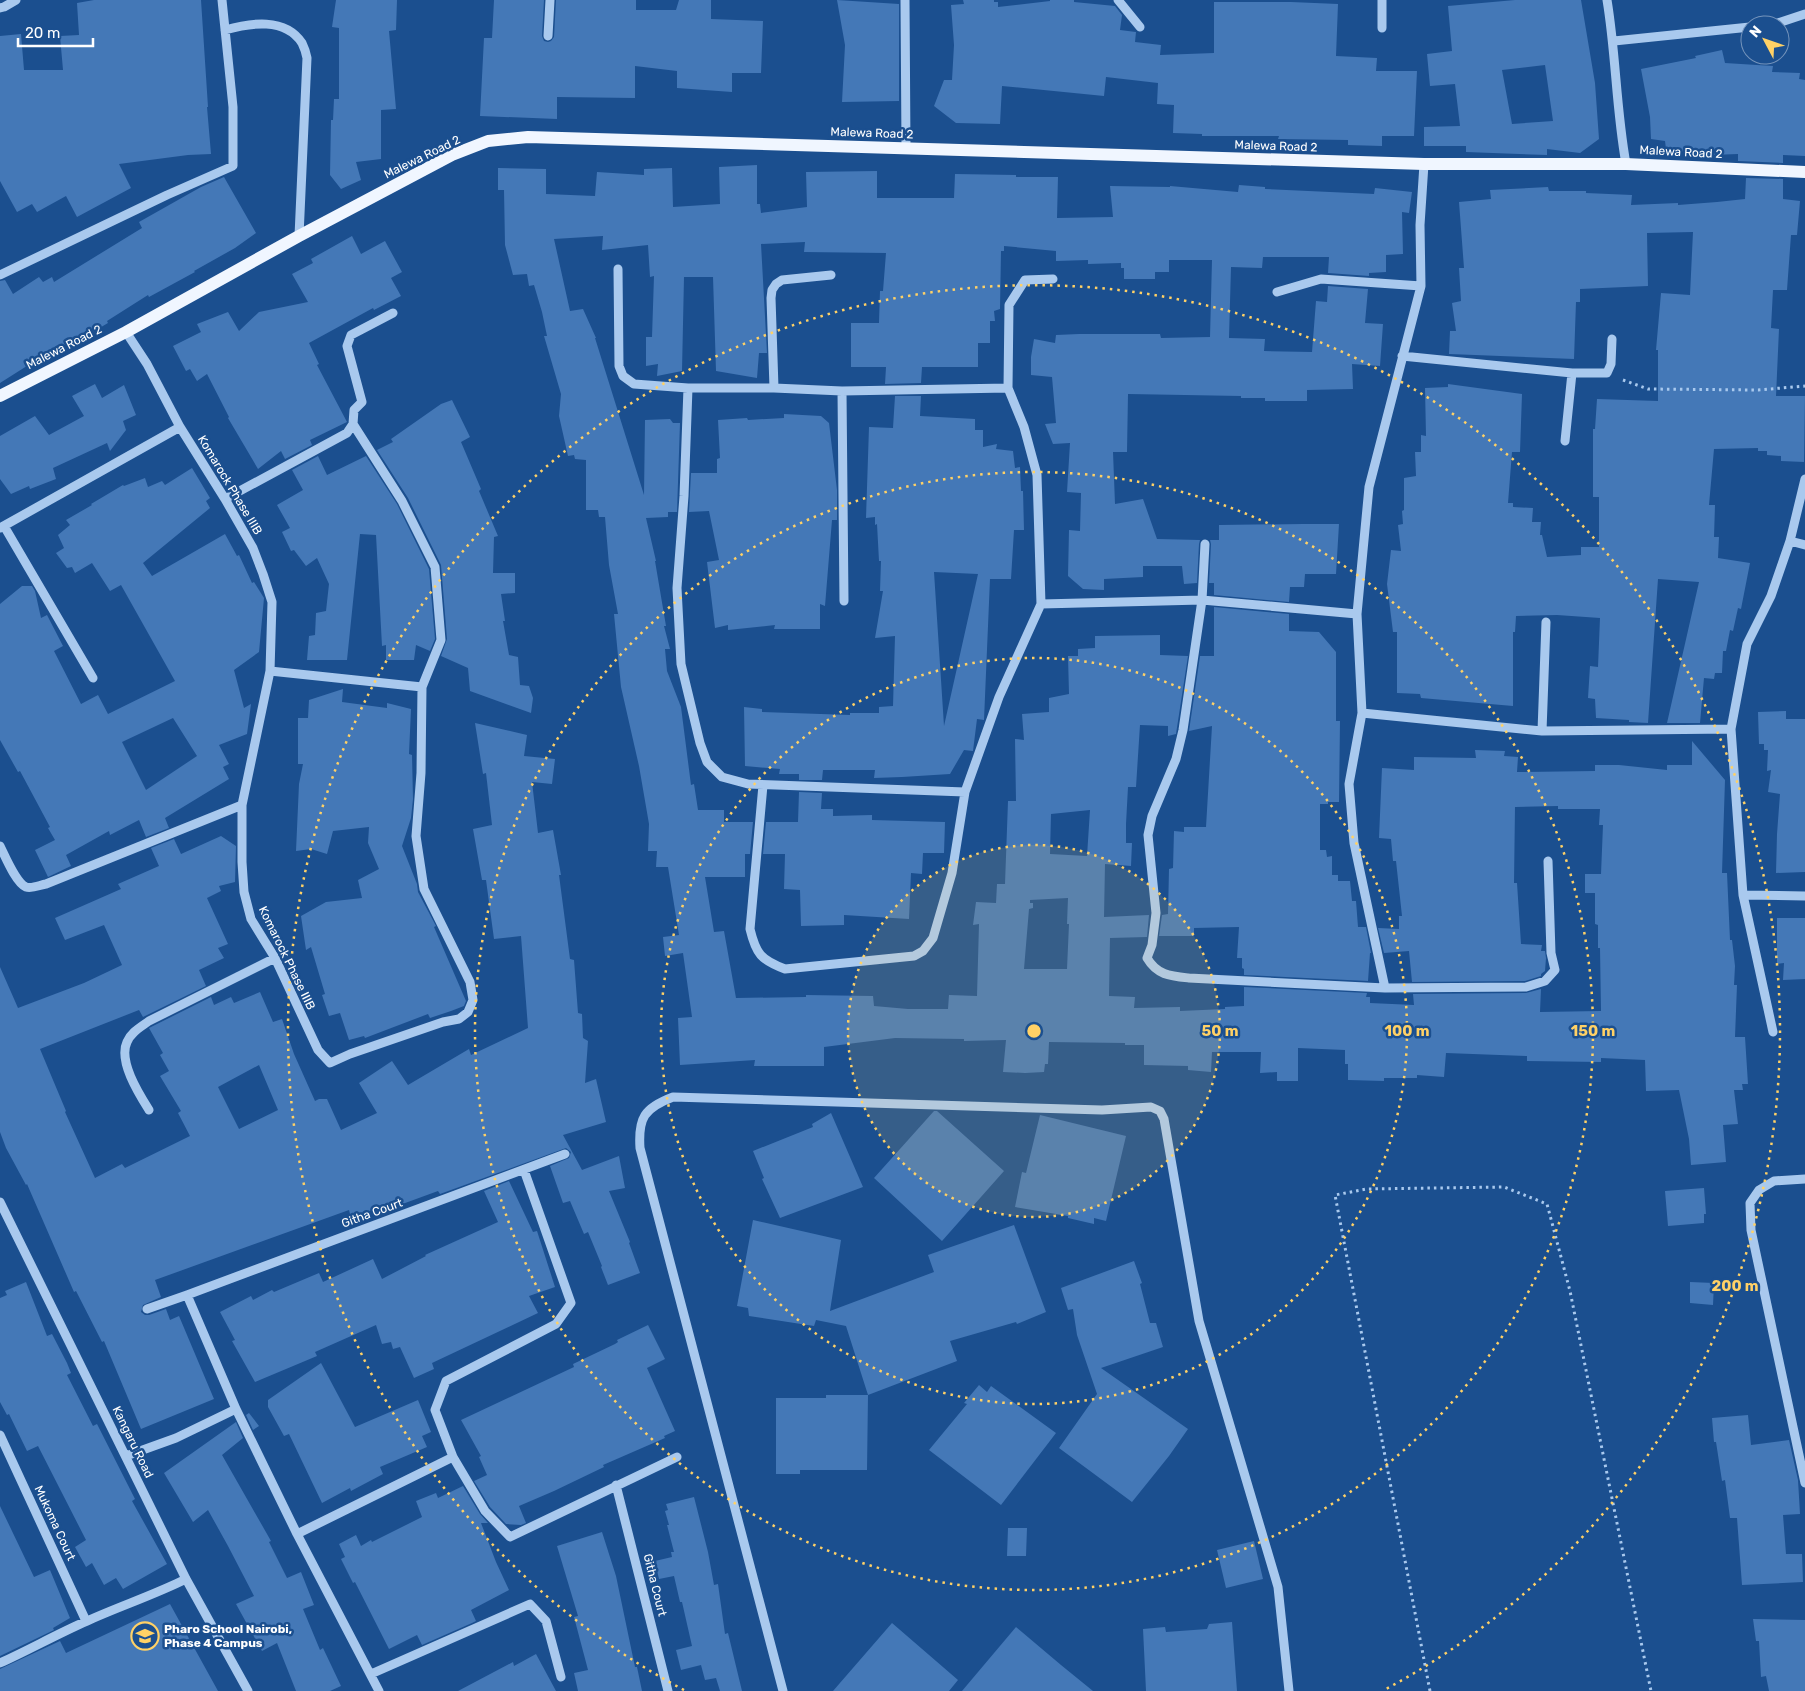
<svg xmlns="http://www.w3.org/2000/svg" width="1805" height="1691" font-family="Rubik,sans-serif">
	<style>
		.building { fill: #4478b7; fill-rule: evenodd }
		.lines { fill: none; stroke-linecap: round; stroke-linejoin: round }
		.path { stroke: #a9c9ee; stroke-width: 3; stroke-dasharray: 2.5 4; stroke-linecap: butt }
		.minor { stroke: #a9c9ee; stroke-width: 9 }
		.major { stroke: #f0f6ff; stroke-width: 12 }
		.ring { fill: none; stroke: #ffd166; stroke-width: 2.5; stroke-dasharray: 2.5 5 }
		.labels { text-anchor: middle; stroke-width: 5; stroke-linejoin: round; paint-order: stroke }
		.street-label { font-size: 12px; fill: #fff; stroke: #1b4f8f }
		.poi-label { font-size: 12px; font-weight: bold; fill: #fff; stroke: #1b4f8f; text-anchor: start }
		.centre { fill: #ffd166; stroke: #1b4f8f; stroke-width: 2.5 }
		.ring-label { font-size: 15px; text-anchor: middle; font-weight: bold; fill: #ffd166; stroke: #1b4f8f; stroke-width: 5; stroke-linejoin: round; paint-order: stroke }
	</style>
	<rect width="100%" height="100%" fill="#1b4f8f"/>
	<path class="building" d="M94,0H201L208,107H207L211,154L188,155L119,164L131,188L77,217L66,196L37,212L32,204L17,212L0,181V36L21,34L24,70H63L60,36L79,35L77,3Z
		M336,0H397L396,30L389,31L396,109L381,110V159L356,162L361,180L341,189L330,175L331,120H333L334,99H339V28L332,27Z
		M494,0H544L542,36L544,41L548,42L551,41L554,37L556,0H636V10H676L679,0H711V19L763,21L761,73H732V92L677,88V71L635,66V98L557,97V119L480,116L484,38H492Z
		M837,0L899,4V101L842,102L845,45Z
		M963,0H994V2H998V7L1050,1V0H1074V2L1115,6L1122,15L1120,30L1136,32L1135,42L1161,45L1160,55L1214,53V2H1291L1338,4L1336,56L1377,58L1376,71H1417L1414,136H1382V146L1348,145V140L1278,139L1279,136H1202V134L1173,133L1174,105L1157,104L1158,83L1106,77L1104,96L1002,86L1000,124L956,123L934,106L944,80H952L954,45L951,5L964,4Z
		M1515,0H1581L1595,83L1599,139L1580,153L1547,149V155L1466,152V146H1424V127L1460,126L1455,84L1430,86L1427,54L1452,51L1448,6ZM1545,65L1553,121L1512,124L1502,70Z
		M1722,50L1725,63L1773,66L1772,72L1800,73L1799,79L1805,80V156L1783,155V163L1738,161V154L1684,156V152L1666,149L1665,141L1651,139L1650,117L1641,69L1696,58L1695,56Z
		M757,165V204H760L761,213L807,207L806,172L877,171V198H954L955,174L1016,175V177H1058L1057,218L1113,217L1110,186L1170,187V186L1238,192L1239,185L1265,187V189L1374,194L1375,188L1412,192L1409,213L1402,212L1403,254L1386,255V272L1369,273V276L1328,273L1329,257H1263L1262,268L1231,267L1229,338L1265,339L1264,351L1312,352L1316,301L1327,302L1328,286L1368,289L1365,323L1383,324L1380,366L1352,364L1353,389L1307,390V401H1265V398H1241V396L1128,394L1127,452H1113L1115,504L1143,499L1157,539L1200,540L1199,544L1197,583L1184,584L1182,566H1143V577L1104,579V590L1083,589L1068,576L1069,530L1080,531L1081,493L1067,492L1070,443L1053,444L1045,424L1056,423L1052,377L1031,375V357L1034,339L1055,343L1056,335L1079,334H1160L1161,338L1210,337L1212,260H1169V272H1155V279H1124V268H1121V263L1088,264V260L1056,261V251L1004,246V251H1001L1000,309L994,311L995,321H990V343H978V367H922L921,383L885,384L886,367H851V323H879L880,291H883L886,253L804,252L805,242L761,244L767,353H759L757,378L716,371L713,277H684L682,371L657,376L658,364L646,366V337H652L654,276L650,277L648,245L602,250L603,236L554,239L570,311L583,309L596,338H595L644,495L645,420L670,419L673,423H680L677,512H668V517L646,518L656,561H655L666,626H664L670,649H665L667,671L681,707L691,785L694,784L698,810H724V822H753L750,854H745V877H705L714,932L724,931L736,998L806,997V995L873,996L874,1006L908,1009H948L949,995L977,996L979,924L973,925L976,902L996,903L997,884H1005L1008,801H1016L1015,739L1024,740L1022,714L1049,712V698L1069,694L1068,656H1078V649L1095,648V636L1160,635V655L1188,656L1176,734L1168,736V726L1140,725L1136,787H1128L1126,824V843H1132L1131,866L1105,864L1104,917L1149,915L1147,937L1110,938L1109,996L1135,997L1134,1008L1180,1007V1011L1225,1009V1007L1244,1006V987L1367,993L1366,997H1370V1003L1414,1005L1413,994L1526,993L1541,989L1540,1012L1601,1011L1600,948H1598V925L1595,924V893H1585V874H1601L1603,825H1599L1600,809H1558V806L1515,807L1514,883H1517L1521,944L1542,945L1541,951H1545L1546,958L1545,971L1541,974V976L1525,981L1412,982L1409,951L1384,953L1378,928L1399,929V916H1402L1396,861H1393L1391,839L1379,838L1382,768L1414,770V757L1476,758L1475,750L1505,751L1504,756L1518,757L1517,772L1595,771V765H1619L1667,770V765H1692V741L1725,780L1722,873H1727L1730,940H1732L1735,966L1734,985H1737L1735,1037H1745L1748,1084H1742L1743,1090H1734L1738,1124L1723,1125L1726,1162L1691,1165L1689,1139L1679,1090L1646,1091L1645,1060L1601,1058V1062L1527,1061V1056L1446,1053L1444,1077L1417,1075V1078H1384V1081L1348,1080V1064H1345V1050L1298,1048V1081H1277V1072L1260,1073L1261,1052H1212L1211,1072L1188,1070V1066L1144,1065V1045H1125V1043L1049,1042L1048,1064H1045L1044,1072L1025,1073L1003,1072L1006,1040L964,1041V1039L895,1038L824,1047V1066H754L755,1060L680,1065L678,1018L692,1017L683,953L665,956L663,937L679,935L668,867H656L657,851H648L649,824L639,766L621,687L614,614H618L609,565L605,517H599L598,510H586V460L575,459L574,455L568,456L559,416L561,394L544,336H547L542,312L534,285L529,286L527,274L513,275L505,245L504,190H498V168L546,169V194L595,196L597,172L644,175V169L672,168L673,207L720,204L719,167ZM1090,810L1087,856L1050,854L1051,814ZM1068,898L1067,924H1069L1067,969H1024L1029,909L1033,908V903H1030V900Z
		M224,177L256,233L235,248L194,271L195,272L149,297L148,295L107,321L108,323L91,333L90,332L31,365L30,364L0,383V281L5,280L13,294L39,277L43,282L52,277L54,282L142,228L139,222L201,187Z
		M1746,178L1783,179V199L1800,201L1797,235H1791L1787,290H1773L1771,328L1779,329L1776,396H1805L1804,462L1781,461V456L1767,455V451H1758V448L1714,449L1709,505H1715L1714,537H1719L1718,558L1750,563L1741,609L1738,608L1733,631L1730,630L1726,651H1723L1722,673H1715L1714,679L1704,678L1700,723H1667L1699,582L1658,579L1648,723L1629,722V720L1596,718L1595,699L1588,698L1590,666L1598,667L1600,618L1557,615L1516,616L1515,632H1513V706L1421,698L1420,694L1397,693V632H1393L1387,584L1391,550L1401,551L1398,525L1403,524L1402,511L1404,510V478L1416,476L1415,452H1421V435L1426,436L1425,388L1448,387V384L1522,394L1520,452H1512L1508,503H1513V507L1533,508L1532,522H1541L1540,535H1542L1547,557L1581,555V547H1599V497H1593V429H1595L1597,399L1658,401V350H1656L1661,293L1690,295L1693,232L1647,233L1648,286L1580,289V302H1576L1574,359L1449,354L1450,331H1456L1452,303L1461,301L1459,268H1464L1459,202L1491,199L1490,190L1548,187L1549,191H1586V193L1632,195L1631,205L1678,203V205L1717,202L1745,199Z
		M352,236L361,254L385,241L402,272L391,278L401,296L374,310L373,308L309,343L319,364L317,365L347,422L310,440L312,445L285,459L281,451L258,469L228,418L229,417L207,374L197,381L190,369L186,371L173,346L201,332L197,324L228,312L239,331L259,312L308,302L292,274L313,263L311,259Z
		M95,384L102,398L124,385L136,415L123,421L126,430L110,451L107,443L53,468L56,479L30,489L29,486L11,494L0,479V436L35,416L49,435L84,416L72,396Z
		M895,396H921L920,416L975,419V430H983V447L997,444L996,449L1013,451L1015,468L1020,467L1021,491H1023L1024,530H1014L1011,579H990L984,720L977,719L973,751L964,750L950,774L902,777L874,778L875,770H823L822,780H799V774H779L780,769L745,766L744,707L762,709V712L850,715V713H879V707L893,706L895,636L875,638L883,591H880L881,561H879L877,524L875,525V517L866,518L869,427L893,428ZM934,572L978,574L944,726Z
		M452,400L470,437L461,442L481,489L479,491L498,536L494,537L493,573H515V593L501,594L505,621H503L509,655L518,657L520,685L529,686L533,698L531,713L470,691L468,668L441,656L447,639L441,565L408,498L377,450L393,442L391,439L441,404Z
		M784,414L821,416L829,423L837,490V520H832L825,606L820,604V629H774L775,625L728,630V625L715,628L707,562L719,560L709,511L689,512L691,473H717V459L720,458L718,420L747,418L748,420L784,418Z
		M318,456L327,475L366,456L397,504L429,569L435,639L430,651L416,645L414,660H386V645L382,646L376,535L360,534L347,660H307L309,636L315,635L316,613L326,611L329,584L317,558L306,566L294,550L291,551L282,532L290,528L277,505L303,490L292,470Z
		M192,468L210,498L206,501L210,508L143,563L152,576L225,534L237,556L239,555L252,583L254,582L264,598L259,652L234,670L244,708L251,704L247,734L219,745L229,764L223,767L229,779L165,818L169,828L146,837L139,820L110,835L109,831L66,855L71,866L48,877L35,850L55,840L48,828L50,827L20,771L18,772L0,740V604L22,586H32L35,591L41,618L47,615L63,646L54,651L81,704L98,695L108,714L175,681L121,585L110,591L92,563L75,573L72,567L67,568L56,553L64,548L58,535L70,525L66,520L92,505L91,504L123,485L124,486L145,478L148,487L162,481L165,485ZM173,718L197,756L146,790L122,742Z
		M1303,524H1339L1336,574H1305L1304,587H1290L1289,602L1214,595V583H1209L1211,544L1210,540H1219V525Z
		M1214,607L1289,614V631L1319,632L1336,652V721H1340L1339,802H1328V804H1320V850H1326L1327,857L1332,856V875H1338V881H1350L1352,901H1356L1358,927H1366L1371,953H1370L1368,981L1244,975V969L1242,968V958H1237L1239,927L1194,928V936H1159L1162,915L1168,914L1169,869L1173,868L1174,831L1184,832V827H1206L1212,726L1189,731L1200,656H1214Z
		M343,689L342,702L387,708V703L411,709L409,754L412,755L413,799L411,818L402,846L417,884L418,892L436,926L434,927L466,1001L464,1006L451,1011L430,1018L428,1014L365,1038L364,1036L349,1040L340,1013L329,1016L322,995L325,994L311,947L306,950L301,916L326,902L362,898L358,880L379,869L368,843L369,827L333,831L327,854L311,849L296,851L299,784L303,764H298V718H308L309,700Z
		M1786,711V719H1805V872L1776,873L1777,834L1780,794L1768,792L1771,770L1767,771L1768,750H1764V744H1759L1758,712Z
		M475,723L527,735L524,756L555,759L552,784L532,782L538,833L553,830L561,875H559L570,959L574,960L578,1013L582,1014L583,1038L588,1041L585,1083L596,1079L606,1122L563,1135L582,1170L619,1156L625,1188L609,1191L630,1242L629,1243L640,1273L608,1285L601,1267L602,1266L588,1232L584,1234L570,1201L563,1203L550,1166L569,1158L571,1152L566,1148L440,1194L438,1191L397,1206L396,1202L351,1218L349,1210L155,1280L161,1297L143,1305L141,1312L145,1315H149L166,1309L170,1320L179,1316L214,1399L141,1429L104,1341L102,1342L76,1291L74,1292L27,1184L26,1185L6,1148L0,1132V967L18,1008L84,983L122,965L104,925L65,940L55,918L121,889L118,884L159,866L151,848L174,839L181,854L221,836L236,846L235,882L219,886L221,891L207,898L228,944L218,948L224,958L199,970L206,986L143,1017L139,1010L40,1049L66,1111L65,1112L95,1178L122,1164L125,1168L190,1136L178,1113L181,1111L160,1076L169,1071L160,1055L163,1053L149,1028L211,997L214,1005L231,997L234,1003L260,992L273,1022L282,1019L294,1054L315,1101L319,1099H327L341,1130L377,1113L359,1083L392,1061L408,1085L469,1049L471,1055L528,1028L521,936L494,939L486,880H482L473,829L492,825L486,773L483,774ZM259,1065L278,1110L239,1129L218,1087Z
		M799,792L822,793L821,809H833V816L872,815V820L945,822L944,853H923L922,874L911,873L909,919L844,915V925L801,926L800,890L784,889L785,854H763L766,822H798Z
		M1777,918H1805V979L1783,980L1784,963L1777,964Z
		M934,1111H937L1004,1171L942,1241L874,1178Z
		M831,1113L863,1187L780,1218L762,1179L764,1178L753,1151L813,1127L812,1124Z
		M1040,1115L1126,1136L1106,1221L1094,1218V1224L1068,1218V1216L1015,1207L1022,1172L1026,1173Z
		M509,1181L533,1232L537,1231L555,1287L529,1296L538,1313L432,1363L434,1369L414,1378L400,1347L393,1349L391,1342L382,1344L376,1325L315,1352L317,1356L255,1382L232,1341L235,1340L220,1312L251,1296L253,1300L272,1290L274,1292L319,1273L323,1282L373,1259L382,1279L426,1256L425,1255L498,1222L484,1191Z
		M1704,1188L1706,1214H1704V1223L1668,1226L1665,1191Z
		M753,1220L841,1240L830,1311L934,1272L928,1255L1014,1225L1046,1312L1017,1324L1016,1322L950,1341L957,1361L868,1395L867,1470H800V1474H776V1398H826V1395H868L846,1326L816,1320L814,1326L749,1316L748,1308L737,1306Z
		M1134,1261L1142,1283L1140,1284L1150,1323H1156L1163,1347L1101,1368L1188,1429L1169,1456L1132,1502L1059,1448L1097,1394L1077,1335L1073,1309L1068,1310L1061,1288Z
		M26,1282L47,1336L52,1334L67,1363L71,1373L67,1375L93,1426L97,1424L135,1499L132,1501L167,1564L123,1589L116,1578L104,1585L92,1563L86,1567L75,1547L86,1540L38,1446L27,1451L9,1414L7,1415L0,1402V1298L7,1295L5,1291Z
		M1690,1282L1714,1283L1713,1305L1690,1303Z
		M648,1325L665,1359L647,1368L675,1431L664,1436L665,1438L603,1465L604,1467L554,1491L519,1506L526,1523L521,1525L506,1524L490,1507L474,1481L487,1475L479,1457L481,1456L461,1420L574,1367L573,1364L615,1344L618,1342L617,1340Z
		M321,1363L355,1427L418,1400L431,1432L422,1436L427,1447L380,1467L383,1474L351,1491L350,1488L322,1503L289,1434L284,1436L268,1407V1400Z
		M979,1385L987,1392L991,1386L1056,1433L1001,1505L929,1450L967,1404L964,1403Z
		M249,1413L259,1426L253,1430L246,1415Z
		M1748,1415L1751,1445L1789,1440L1798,1480L1800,1514L1783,1515L1786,1554H1802L1803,1582L1742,1585L1737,1518H1730L1725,1480L1722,1481L1716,1442H1714L1712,1418Z
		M236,1422L243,1438L222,1455L271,1541L269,1542L287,1578L301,1572L314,1605L303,1609L320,1650L323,1648L341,1686L330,1691H296L277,1643L262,1651L236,1604L254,1596L228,1546L208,1510L193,1522L164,1473Z
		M463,1486L480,1514L488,1523H481L496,1562L509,1590L471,1610L476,1621L472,1623L422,1645L417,1635L389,1649L355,1582L353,1583L341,1559L345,1557L339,1544L356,1535L361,1546L371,1540L372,1542L422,1517L416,1501L436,1493L438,1498Z
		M694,1497L708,1552L714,1585L718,1584L725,1634L728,1633L742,1691H720L716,1678L705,1680L701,1665L681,1670L676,1650L692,1646L682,1602H680L674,1576L659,1579L655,1561L672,1557L671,1552H674L667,1525H669L665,1511L668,1510L666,1504Z
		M0,1506L34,1577L50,1570L70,1618L53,1628L54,1630L0,1656Z
		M1008,1528H1027L1026,1556H1007Z
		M602,1532L616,1576L635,1667H637L642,1691H578L574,1673L588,1670L574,1617L578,1616L557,1546Z
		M1254,1541L1263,1579L1226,1588L1217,1550Z
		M170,1604L218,1691H0V1669L60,1641L66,1653Z
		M1753,1619L1805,1620V1691H1769L1766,1676L1761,1677L1759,1641H1756Z
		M1232,1622L1237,1691H1146L1143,1629L1165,1627L1166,1632L1207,1629L1209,1624Z
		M892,1623L958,1680L949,1691H833Z
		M1016,1627L1061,1665L1093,1691H962Z
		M536,1654L556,1691H458L513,1662L514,1666Z"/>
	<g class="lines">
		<path class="path" d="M1623,380L1648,389L1758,390L1805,386
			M1430,1691L1335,1195L1366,1189L1504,1187L1547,1204L1570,1291L1651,1691"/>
		<path class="minor" d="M905,0L906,147
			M1118,0L1140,27
			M1382,0V28
			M1607,0C1616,54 1616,109 1626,164
			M0,8L4,7L16,0
			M1772,25L1805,14
			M225,30C250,23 285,17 302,43C304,47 306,53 307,58L299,236
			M548,36L550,0
			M1614,41L1750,27
			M618,269L619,366L623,376L634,384L688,388H774L842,391L1008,388
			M0,275L167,195L233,166V107L222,0
			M1277,292L1321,279L1421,286
			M126,332L147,364L180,427L225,499L253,548L263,574L272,602L270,671L242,805V862L244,892L251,919L275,958L318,1050L330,1063L350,1054L443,1022L459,1019L468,1012L473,1000L470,982L424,889L416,836L421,773L422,687L441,640L435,567L402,501L353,424
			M1402,356L1572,373H1607L1611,364L1612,339
			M688,388L684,496L677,588L681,664L700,743L707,762L722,777L748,784L965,792
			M774,388L771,298L772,290L776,284L782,280L831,275
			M842,391L844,601
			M1565,441L1572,373
			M225,499L347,433L353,424L354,410L362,402L347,346L351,335L393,313
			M4,526L93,678
			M0,528L180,427
			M1790,541L1805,545
			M1205,544L1202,600L1183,730L1176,759L1152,816L1148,835L1156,913L1152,945L1147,958C1157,975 1170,976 1189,978L1385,988L1526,987L1545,981L1555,970L1551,953L1548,861
			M1041,604L1202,600L1357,614
			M270,671L422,687
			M1362,713L1542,731L1731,729
			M1542,731L1546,622
			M763,785L750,929C756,954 761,960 785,969L914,956L923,951L933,938L952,873L965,792L999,697L1041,604L1037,475L1024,427L1008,388L1009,305L1025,280L1053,279
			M0,846C5,856 16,883 26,887C32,889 40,885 46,884L242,805
			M1743,895L1805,896
			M1385,988L1354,843L1349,784L1362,713L1357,614L1369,487L1421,286L1420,225L1424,164
			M1773,1032L1743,895L1731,729L1747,644L1771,596L1790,541L1805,479
			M149,1110C139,1094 118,1061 127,1042C131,1032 141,1027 149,1021L275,958
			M524,1170L571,1303L556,1324L446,1381L435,1410L453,1457L485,1511L510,1537L677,1457
			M1805,1179L1774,1181L1759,1190L1750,1203L1751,1230L1805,1483
			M0,1202L186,1579L248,1691
			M187,1295L236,1409L297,1534L379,1691
			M147,1309L187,1295L565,1154
			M0,1435L86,1621
			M126,1456L176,1438L236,1409
			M616,1485L668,1691
			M297,1534L453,1457
			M0,1663C29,1650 57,1634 87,1621C120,1606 154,1595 186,1579
			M371,1674L530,1604L546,1621L561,1677
			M783,1691L640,1148C638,1118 644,1108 673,1097L1102,1110L1151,1107L1160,1111L1164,1119L1199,1321L1278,1587L1289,1691"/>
		<path class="major" d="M0,396L126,332L299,236L452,155L488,141L528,137L1424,164H1626L1805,172"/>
	</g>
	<circle cx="1034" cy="1031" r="186" fill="#ffd166" fill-opacity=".12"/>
	<g class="ring">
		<circle cx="1034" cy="1031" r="186"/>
		<circle cx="1034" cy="1031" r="373"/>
		<circle cx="1034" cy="1031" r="559"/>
		<path d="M684 1690A746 746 0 1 1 1384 1690"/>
	</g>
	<defs>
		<g id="school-ring" transform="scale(1.4375)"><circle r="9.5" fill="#1b4f8f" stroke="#ffd166" stroke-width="1.5"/><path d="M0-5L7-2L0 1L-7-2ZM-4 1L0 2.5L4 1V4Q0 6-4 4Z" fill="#ffd166"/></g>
	</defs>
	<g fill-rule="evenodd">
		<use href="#school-ring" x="145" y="1636"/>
	</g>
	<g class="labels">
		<g class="street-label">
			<text transform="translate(872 133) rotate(2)" y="4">Malewa Road 2</text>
			<text transform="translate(1276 146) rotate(2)" y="4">Malewa Road 2</text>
			<text transform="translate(1681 152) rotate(3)" y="4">Malewa Road 2</text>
			<text transform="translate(422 157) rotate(-26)" y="4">Malewa Road 2</text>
			<text transform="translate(64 347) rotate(-27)" y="4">Malewa Road 2</text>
			<text transform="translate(230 485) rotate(59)" y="4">Komarock Phase IIIB</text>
			<text transform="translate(287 958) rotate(64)" y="4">Komarock Phase IIIB</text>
			<text transform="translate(372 1213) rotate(-20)" y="4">Githa Court</text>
			<text transform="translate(133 1442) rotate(64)" y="4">Kangaru Road</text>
			<text transform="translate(55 1523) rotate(65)" y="4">Mukoma Court</text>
			<text transform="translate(655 1585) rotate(76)" y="4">Githa Court</text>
		</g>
		<g class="poi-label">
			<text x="164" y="1633">Pharo School Nairobi,<tspan x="164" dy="14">Phase 4 Campus</tspan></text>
		</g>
	</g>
	<circle cx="1034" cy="1031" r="8" class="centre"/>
	<g class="ring-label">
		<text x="1220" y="1036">50 m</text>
		<text x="1407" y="1036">100 m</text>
		<text x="1593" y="1036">150 m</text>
		<text x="1735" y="1291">200 m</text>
	</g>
	<g transform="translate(1765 40) rotate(311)"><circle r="24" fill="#1b4f8f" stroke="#7695bc"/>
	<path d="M0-4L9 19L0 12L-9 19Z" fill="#ffd166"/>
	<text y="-8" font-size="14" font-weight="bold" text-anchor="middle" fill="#ffffff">N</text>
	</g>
	<path d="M18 38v8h75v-8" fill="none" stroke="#ffffff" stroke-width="2.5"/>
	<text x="25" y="38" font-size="15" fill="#ffffff" stroke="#1b4f8f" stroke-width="4" paint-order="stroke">20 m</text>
</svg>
